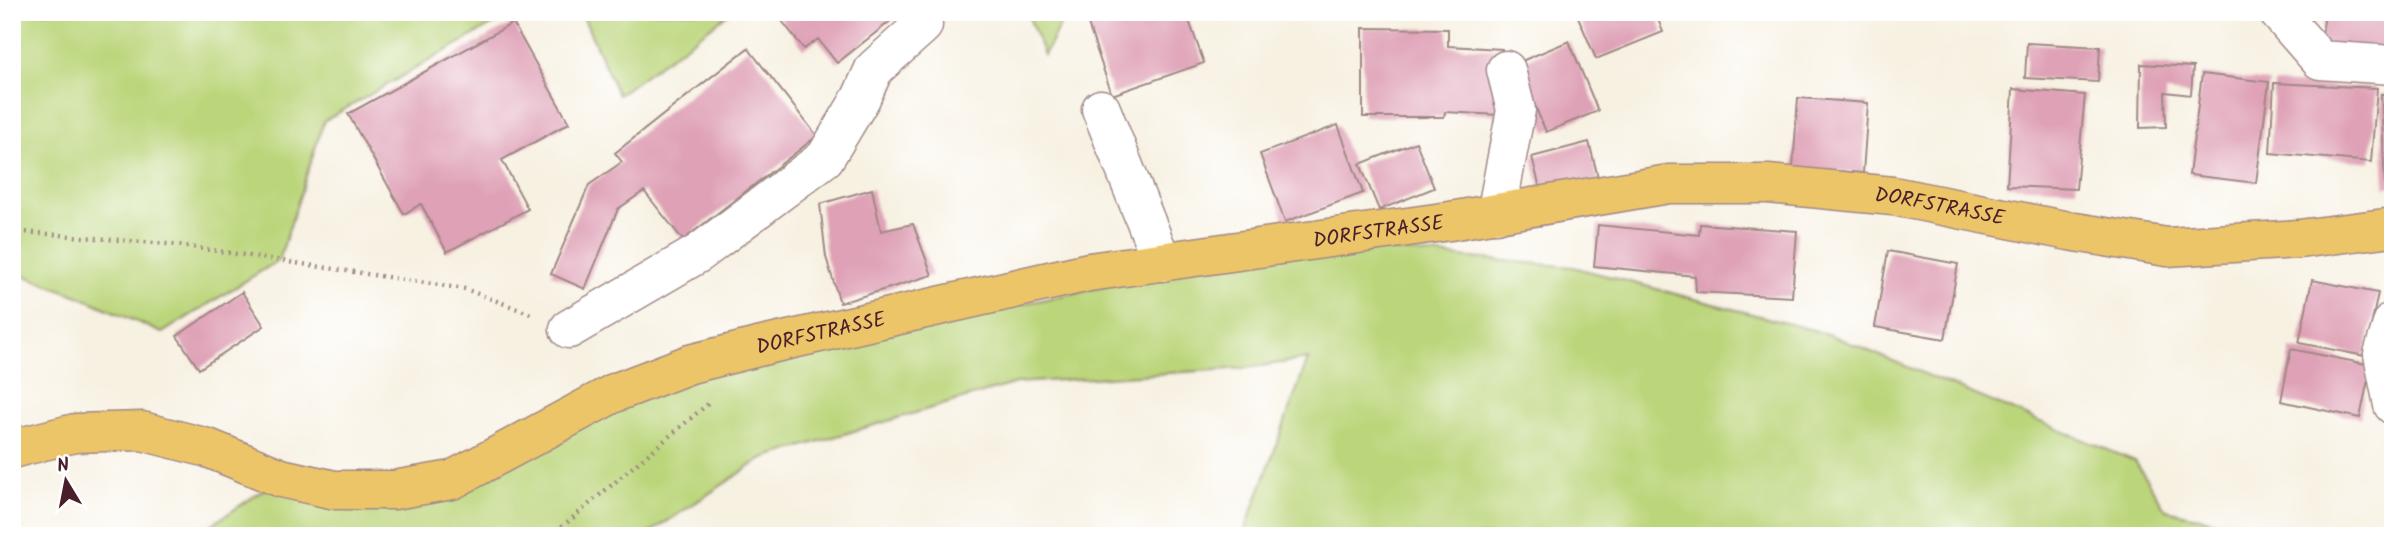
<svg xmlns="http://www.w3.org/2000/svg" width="2405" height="548" font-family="Kalam,sans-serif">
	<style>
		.green { fill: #bbd57a; stroke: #827a52; stroke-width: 2 }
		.building { fill: #dfa1b6 }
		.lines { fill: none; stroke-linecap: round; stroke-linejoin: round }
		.minor-casing { stroke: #a08886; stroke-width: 41 }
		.major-casing { stroke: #a08886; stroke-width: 41 }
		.path { stroke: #a08886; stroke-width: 4.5; stroke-dasharray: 2 5; stroke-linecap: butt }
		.minor { stroke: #fff; stroke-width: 38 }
		.major { stroke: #edc569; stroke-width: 38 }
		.labels { text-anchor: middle; stroke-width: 5; stroke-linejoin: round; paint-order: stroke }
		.street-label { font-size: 21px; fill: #4a1f2b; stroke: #fff }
	</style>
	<rect width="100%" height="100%" fill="#fff"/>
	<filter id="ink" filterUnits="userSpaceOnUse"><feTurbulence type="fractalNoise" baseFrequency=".0143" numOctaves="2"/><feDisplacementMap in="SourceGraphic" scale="14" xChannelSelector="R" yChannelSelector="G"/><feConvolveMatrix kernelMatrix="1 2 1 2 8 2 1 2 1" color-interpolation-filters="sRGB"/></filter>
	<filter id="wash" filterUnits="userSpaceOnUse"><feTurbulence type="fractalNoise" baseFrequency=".00686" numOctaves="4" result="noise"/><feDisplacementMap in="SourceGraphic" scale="28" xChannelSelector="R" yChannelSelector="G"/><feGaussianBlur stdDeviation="1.57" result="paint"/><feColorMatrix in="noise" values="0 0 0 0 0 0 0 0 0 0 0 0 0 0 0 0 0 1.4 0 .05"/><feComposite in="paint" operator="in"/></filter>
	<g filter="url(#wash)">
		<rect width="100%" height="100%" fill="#f7f1e2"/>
		<path class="green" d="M12,12H514L324,121L279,260L162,333L81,297L12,271Z
			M581,12H731L618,95Z
			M1027,12H1067L1044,55Z
			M1303,243L1573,267L1828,334L2135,461L2166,510L2279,536H1243L1308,359L1246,368L1016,383L763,458L645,536H195L281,478L394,490L614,393Z"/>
		<g id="blocks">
			<path class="building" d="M775,12H902L837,63L818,39L804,49Z
				M1122,12H1186L1204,63L1112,95L1088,24Z
				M1576,12H1655L1663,32L1596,59Z
				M2325,12H2393L2392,51L2321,43Z
				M513,23L569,123L502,160L528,209L447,252L421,204L404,214L348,114Z
				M1363,28L1448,29V46L1502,49L1499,115L1445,112L1444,117H1363Z
				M1569,41L1598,111L1546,132L1517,63Z
				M2027,43L2100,47L2098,82L2025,78Z
				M748,48L817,136L683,240L644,191L618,209L585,289L551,274L589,185L622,162L615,153Z
				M2141,64L2193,67L2191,95L2165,92L2166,127L2140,128Z
				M2202,74L2269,82L2256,183L2189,175Z
				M2274,83L2377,88L2371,162L2270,153Z
				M2013,89L2085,95L2076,189L2007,186Z
				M2381,94H2393V186L2385,187Z
				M1798,98L1868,103L1863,173L1793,168Z
				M1338,125L1363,193L1285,222L1260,154Z
				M1416,142L1434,188L1379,210L1360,164Z
				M1589,142L1599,181L1542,196L1532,157Z
				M872,189L881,231L913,224L932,275L840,303L826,257L820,204Z
				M1700,224L1797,231L1792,297L1696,292L1695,276L1594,266L1598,225L1699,235Z
				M1888,251L1958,264L1945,339L1875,327Z
				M2312,280L2378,293L2365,356L2299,343Z
				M242,292L264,326L199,369L177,336Z
				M2291,349L2371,365L2360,418L2281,401Z"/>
		</g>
	</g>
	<g filter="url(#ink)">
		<use href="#blocks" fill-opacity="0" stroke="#a08886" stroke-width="2"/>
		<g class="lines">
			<g class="minor-casing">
				<path id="minor" d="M2278,12L2320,60L2393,65
					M1101,109L1162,262
					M1496,214L1516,110L1506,70
					M2393,321L2383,354L2393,405
					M569,329L699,253L825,158L861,98L874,69L923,25"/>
			</g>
			<g class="major-casing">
				<g id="major">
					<path id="s1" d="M12,449L75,433L142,431L208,448L281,478L335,490H394L452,480L614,393L690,364L762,346L1089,272L1450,221L1669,184H1768L1893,196L2069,231L2167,247L2299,239L2393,227"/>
				</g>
			</g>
			<path class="path" d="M12,231L178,245L465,289L531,314
				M551,536L709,403"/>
			<use href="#minor" class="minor"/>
			<use href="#major" class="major"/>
		</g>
	</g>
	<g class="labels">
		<g class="street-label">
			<text dy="7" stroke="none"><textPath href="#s1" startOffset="1986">DORFSTRASSE</textPath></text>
			<text dy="7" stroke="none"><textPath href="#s1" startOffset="1419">DORFSTRASSE</textPath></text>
			<text dy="7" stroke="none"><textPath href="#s1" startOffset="852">DORFSTRASSE</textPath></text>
		</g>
	</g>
	<rect width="2405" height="548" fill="none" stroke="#fff" stroke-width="42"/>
	<g transform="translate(66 481) rotate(350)" stroke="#ffffff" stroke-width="5" paint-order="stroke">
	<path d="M0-5L12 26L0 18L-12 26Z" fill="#4a1f2b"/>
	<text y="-10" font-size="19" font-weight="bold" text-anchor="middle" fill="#4a1f2b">N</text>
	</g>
</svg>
